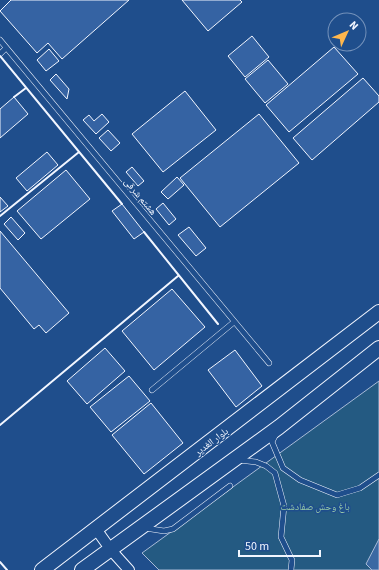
<svg xmlns="http://www.w3.org/2000/svg" width="379" height="570" font-family="'Source Sans 3','Noto Naskh Arabic',sans-serif">
	<style>
		.green { fill: #245a82; stroke: #a8bbd7 }
		.water { fill: #3b69a3; stroke: #a8bbd7 }
		.building { fill: #3563a3; stroke: #f2f6ff }
		.lines { fill: none; stroke-linecap: round; stroke-linejoin: round }
		.lane-casing { stroke: #f2f6ff; stroke-width: 6 }
		.street-casing { stroke: #f2f6ff; stroke-width: 12 }
		.secondary-casing { stroke: #f2f6ff; stroke-width: 16 }
		.lane { stroke: #1f4e8c; stroke-width: 5 }
		.street { stroke: #1f4e8c; stroke-width: 10 }
		.secondary { stroke: #1f4e8c; stroke-width: 14 }
		.wall { stroke: #f2f6ff; stroke-width: 2 }
		.labels { text-anchor: middle; stroke-width: 3; stroke-linejoin: round; paint-order: stroke }
		.street-label { font-size: 10px; fill: #f2f6ff; stroke: #1f4e8c }
		.park-label { font-size: 10px; fill: #97c8a6; stroke: #1f4e8c }
	</style>
	<rect width="100%" height="100%" fill="#1f4e8c"/>
	<path class="green" d="M379,381V570H159L142,553Z"/>
	<path class="water" d="M379,539V570H372L366,564Z"/>
	<path class="building" d="M11,0H129L62,59L48,43L37,53L0,11Z
		M182,0H240L242,2L208,31Z
		M252,36L269,57L245,77L228,56Z
		M334,47L358,74L289,132L266,105Z
		M49,49L59,61L46,71L37,60Z
		M268,60L288,84L265,103L245,79Z
		M56,74L69,89L67,99L50,80Z
		M363,78L379,96V102L312,160L293,138Z
		M185,91L216,130L163,172L132,134Z
		M14,97L28,114L0,138V109Z
		M102,114L109,122L96,134L83,120L89,115L94,121Z
		M259,114L299,163L220,227L180,178Z
		M108,130L120,143L111,151L99,138Z
		M47,152L58,165L27,191L16,178Z
		M132,167L144,181L138,186L126,172Z
		M66,170L90,199L41,239L17,211Z
		M177,177L184,185L168,199L161,192Z
		M0,197L8,206L0,212Z
		M163,203L176,219L169,225L156,209Z
		M122,204L144,232L134,239L112,211Z
		M11,217L25,233L18,240L4,224Z
		M189,227L206,248L196,256L178,235Z
		M0,231L69,313L46,333L39,325L34,329L0,288Z
		M172,289L205,327L154,370L122,331Z
		M105,348L125,371L87,404L67,381Z
		M235,350L262,386L236,407L208,370Z
		M129,376L150,401L111,432L90,407Z
		M151,403L183,443L144,474L112,435Z"/>
	<g class="lines">
		<g class="lane-casing">
			<path id="lane" d="M0,40L269,363
				M0,54L6,48
				M152,390L234,322
				M276,434L272,442L283,468L300,480L337,495L360,488L379,475
				M239,460L256,462L266,466L275,473L284,506L281,537L292,560L291,570
				M145,528L164,531L173,529L230,486"/>
		</g>
		<g class="street-casing">
			<path id="street" d="M96,529L111,550L129,570"/>
		</g>
		<g class="secondary-casing">
			<path id="secondary" d="M42,570L379,312
				M82,570L279,427L379,348"/>
		</g>
		<use href="#lane" class="lane"/>
		<use href="#street" class="street"/>
		<use href="#secondary" class="secondary"/>
		<path class="wall" d="M0,56L122,204
			M14,97L26,88
			M0,216L79,152
			M144,232L218,324
			M0,425L178,276
			M0,562L7,570"/>
	</g>
	<g class="labels">
		<g class="street-label">
			<text transform="translate(141 196) rotate(50)" y="4">هشتم شرقی</text>
			<text transform="translate(211 441) rotate(-37)" y="4">بلوار الغدیر</text>
		</g>
		<g class="park-label">
			<text x="315" y="510">باغ وحش صفادشت</text>
		</g>
	</g>
	<g transform="translate(347 32) rotate(46)"><circle r="19" fill="#1f4e8c" stroke="#7391ba"/>
	<path d="M0-3L7 15L0 10L-7 15Z" fill="#ffb74d"/>
	<text y="-6" font-size="11" font-weight="bold" text-anchor="middle" fill="#f2f6ff">N</text>
	</g>
	<path d="M239 550v6h81v-6" fill="none" stroke="#f2f6ff" stroke-width="2"/>
	<text x="245" y="550" font-size="12" fill="#f2f6ff" stroke="#1f4e8c" stroke-width="3" paint-order="stroke">50 m</text>
</svg>
